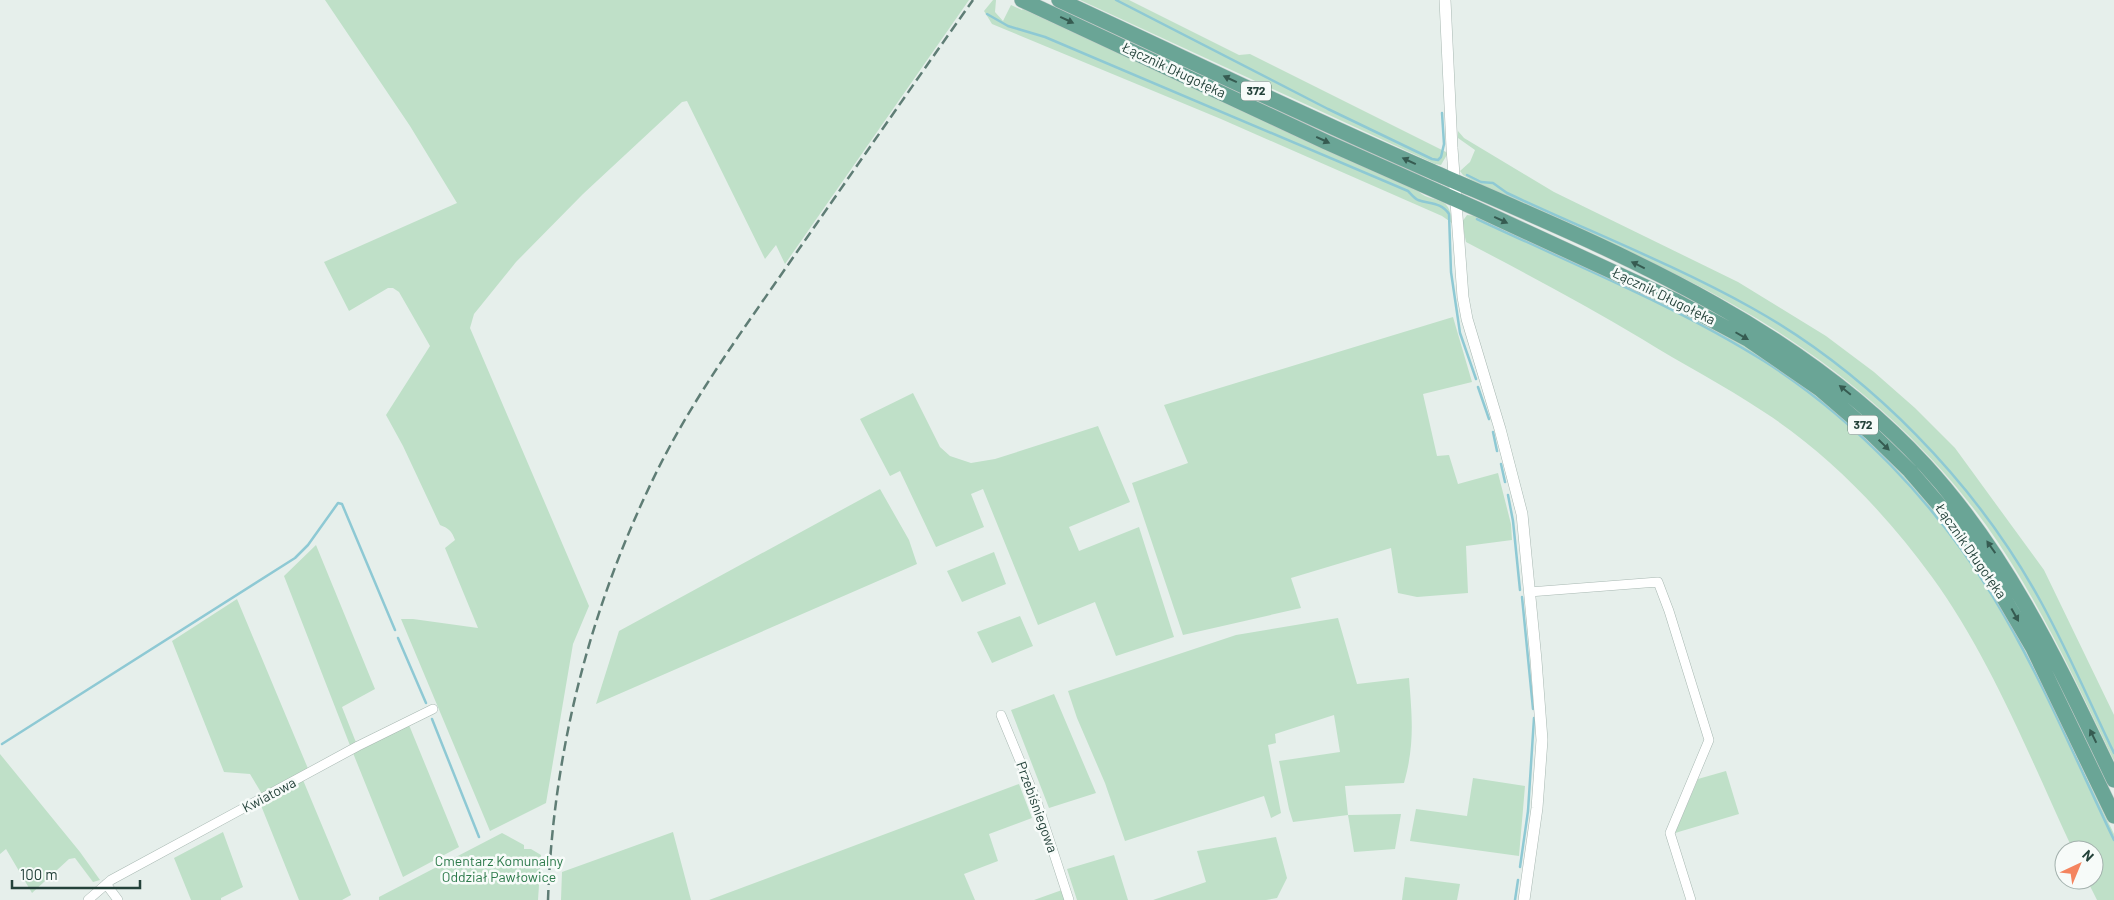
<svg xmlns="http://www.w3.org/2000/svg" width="2114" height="900" font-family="Barlow,sans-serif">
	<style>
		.green { fill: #bfe0c8 }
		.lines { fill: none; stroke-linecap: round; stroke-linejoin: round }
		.stream { stroke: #8ec9d4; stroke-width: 2.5 }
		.minor-casing { stroke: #a8b8b2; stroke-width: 10 }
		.tertiary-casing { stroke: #a8b8b2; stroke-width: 12 }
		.primary-casing { stroke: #c2cac8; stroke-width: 16 }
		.minor { stroke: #fff; stroke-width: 9 }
		.tertiary { stroke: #fff; stroke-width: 11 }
		.primary { stroke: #6aa596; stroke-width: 15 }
		.rail { stroke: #5f7d75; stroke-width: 2.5; stroke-dasharray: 10 5; stroke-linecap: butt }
		.oneway { fill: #365b51 }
		.labels { text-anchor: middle; stroke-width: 5; stroke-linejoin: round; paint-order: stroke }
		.shield { fill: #f7fbf9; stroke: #637a73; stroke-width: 1 }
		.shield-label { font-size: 12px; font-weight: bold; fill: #24423a }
		.street-label { font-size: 14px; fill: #24423a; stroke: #f7fbf9 }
		.park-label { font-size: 14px; fill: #2d7a4b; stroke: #f7fbf9 }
	</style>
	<rect width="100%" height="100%" fill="#e6efeb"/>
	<path class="green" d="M325,0H969L785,264L776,245L765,259L687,101L682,102L583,194L516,262L474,314L470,328L589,606L573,644L546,803L490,831L401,619H413L478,628L445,548L455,540C452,531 448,528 440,525L403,446L386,415L430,346L399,292L393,288H388L349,311L324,262L457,203L410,126Z
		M993,0H996L995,12L1003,21L1011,5L1022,10L1023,9L1416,189C1431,206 1450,191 1452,223L1442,216L1221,119L992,24L984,11Z
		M1080,0H1129L1239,55L1250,54L1448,153L1441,165L1435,164Z
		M1458,131L1464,138L1554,192L1738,282L1826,336L1874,372L1915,408L1955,448L2044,570L2114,715V761C2075,680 2038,598 1986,525C1909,419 1802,337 1685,279C1634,254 1581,231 1528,206C1506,196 1484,188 1463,175L1460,171L1470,162L1475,150L1458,138Z
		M1467,215L1476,216L1648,296L1753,350L1832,407L1895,466L1930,505L1983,576L2003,608L2025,650L2114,834V900H2097L2087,880H2094V850H2073C2030,758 1992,660 1932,577C1886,514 1830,455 1764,412C1724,385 1682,364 1642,339C1584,304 1525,273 1466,242L1462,222Z
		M1453,317L1472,382L1423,394L1437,456L1449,455L1458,484L1498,473L1511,524L1512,540L1466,546L1468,593L1417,597L1398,593L1391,548L1291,578L1301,608L1183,635L1132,483L1188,463L1164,405Z
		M913,393L940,447L950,456L971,463L995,459L1098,426L1130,502L1069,527L1079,551L1139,527L1174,637L1116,656L1095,602L1038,625L983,489L971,494L984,527L936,547L900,471L890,476L860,419Z
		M880,489L909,540L917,564L596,704L619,631Z
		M316,545L375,689L342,707L357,745L351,748L284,576Z
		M994,552L1006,584L962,602L947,571Z
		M237,599L309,771L262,794L250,774L224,772L172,641Z
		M1020,616L1033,646L992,663L977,632Z
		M1338,618L1357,684L1409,678C1412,717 1415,744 1404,783L1345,786L1348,815L1401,814L1395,849L1354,852L1348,815L1293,822L1289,809L1279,761L1340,752L1334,715L1275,734L1276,743L1268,745L1281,813L1271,818L1264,796L1125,841L1105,783L1077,718L1068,691L1236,635Z
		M1054,694L1096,793L1049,808L1011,710Z
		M409,725L459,847L403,877L353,753Z
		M0,754L80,852L100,880L93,882L75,858L69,859L32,893L6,849L0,854Z
		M1726,771L1739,814L1675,833L1698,779Z
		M1473,778L1525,786L1519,856L1410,841L1416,809L1467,816Z
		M303,780L351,895L342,900H299L260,803Z
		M1019,784L1032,818L989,834L998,861L964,874L975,900H709Z
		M223,832L243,887L221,898V900H191L174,858Z
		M673,832L691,900H561L562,872Z
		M502,833L524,845V849H531L541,855L538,900H379V897Z
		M1276,837L1287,878L1277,898L1266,900H1153L1206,882L1197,851Z
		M1114,855L1128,900H1077L1067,869Z
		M1405,877L1460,884L1457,900H1402Z
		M1062,890L1065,900H1034Z"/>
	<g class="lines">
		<path class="stream" d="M1116,0L1328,109L1432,159L1438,160L1441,157L1444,144L1442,113
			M987,14L1008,26L1045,37L1408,191C1411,194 1414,198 1418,200C1429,204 1441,202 1449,214L1451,272L1460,333L1476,379
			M1467,175L1481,182L1493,183L1507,193C1588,231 1673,264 1752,308C1870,374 1976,483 2041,602C2068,651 2090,703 2114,753
			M1477,219C1572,264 1675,305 1764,361C1855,419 1935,503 1992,595C2039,672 2075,758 2114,840
			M1478,387L1489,419
			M1493,432L1497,451
			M1501,464L1505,482
			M1508,495L1513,521L1520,590
			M1522,597L1533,709
			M398,638L426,703
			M432,719L479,837
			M2,744L295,558L308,545L338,503L342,504L395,630
			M1520,867L1528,811L1534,718
			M1515,900L1518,880"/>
		<g class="minor-casing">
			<path id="minor" d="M1529,592L1658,582L1669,611L1709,740L1670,833L1691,900
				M1001,715L1037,802L1069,900
				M106,884L118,900
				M88,900L111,880L358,746L433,709"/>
		</g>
		<g class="tertiary-casing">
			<path id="tertiary" d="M1445,0L1452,148L1463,297L1467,319L1500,429L1522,514L1536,660L1542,740L1537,808L1524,900"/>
		</g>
		<g class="primary-casing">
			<path id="primary" d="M1022,0L1326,142L1477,209L1676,301L1749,340L1820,389L1870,432L1910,471L1953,521L1985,566L2033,648L2114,816
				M1059,0C1183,57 1306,117 1431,171C1607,248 1793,321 1925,465C2011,559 2060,668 2114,780"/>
		</g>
		<use href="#minor" class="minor"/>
		<use href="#tertiary" class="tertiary"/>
		<use href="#primary" class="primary"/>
		<path class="rail" d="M548,900C553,750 591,604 658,469C695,395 745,327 792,259C852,173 912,86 973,0"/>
	</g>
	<defs><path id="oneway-solid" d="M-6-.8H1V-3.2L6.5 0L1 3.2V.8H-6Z" transform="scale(1.25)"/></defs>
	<g class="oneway">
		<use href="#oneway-solid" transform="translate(1067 20) rotate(25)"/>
		<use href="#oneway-solid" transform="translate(1230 79) rotate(-155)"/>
		<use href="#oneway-solid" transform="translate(1323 140) rotate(25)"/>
		<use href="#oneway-solid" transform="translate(1409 161) rotate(-155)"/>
		<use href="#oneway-solid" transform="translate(1501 220) rotate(25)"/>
		<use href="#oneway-solid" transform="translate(1638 265) rotate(-154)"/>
		<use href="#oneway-solid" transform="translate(1742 336) rotate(30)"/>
		<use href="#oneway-solid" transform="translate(1845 390) rotate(-141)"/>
		<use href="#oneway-solid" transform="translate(1884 445) rotate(44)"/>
		<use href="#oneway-solid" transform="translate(1991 547) rotate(-125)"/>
		<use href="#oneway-solid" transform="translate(2015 615) rotate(61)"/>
		<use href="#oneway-solid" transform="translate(2093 736) rotate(-116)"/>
	</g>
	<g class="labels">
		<g class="shield">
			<rect x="1241" y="81.5" width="30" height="19" rx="4"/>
			<rect x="1848" y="415.5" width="30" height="19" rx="4"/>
		</g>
		<g class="shield-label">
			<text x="1256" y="95">372</text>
			<text x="1863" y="429">372</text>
		</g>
		<g class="street-label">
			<text transform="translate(1174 70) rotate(25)" y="5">Łącznik Długołęka</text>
			<text transform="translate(1664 296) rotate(26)" y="5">Łącznik Długołęka</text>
			<text transform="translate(1971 551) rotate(55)" y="5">Łącznik Długołęka</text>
			<text transform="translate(269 795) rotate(-28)" y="5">Kwiatowa</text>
			<text transform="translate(1037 807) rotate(70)" y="5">Przebiśniegowa</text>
		</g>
		<g class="park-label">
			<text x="499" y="866">Cmentarz Komunalny<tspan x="499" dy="16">Oddział Pawłowice</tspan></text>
		</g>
	</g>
	<g transform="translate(2079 865) rotate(44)"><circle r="24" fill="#f7fbf9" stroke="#a3b1ad"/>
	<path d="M0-4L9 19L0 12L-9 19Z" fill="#f4845f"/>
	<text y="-8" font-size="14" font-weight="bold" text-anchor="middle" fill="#24423a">N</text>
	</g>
	<path d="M12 880v8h128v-8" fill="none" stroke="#24423a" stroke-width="2.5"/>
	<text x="20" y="880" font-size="15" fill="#24423a" stroke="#f7fbf9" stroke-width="4" paint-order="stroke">100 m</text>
</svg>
